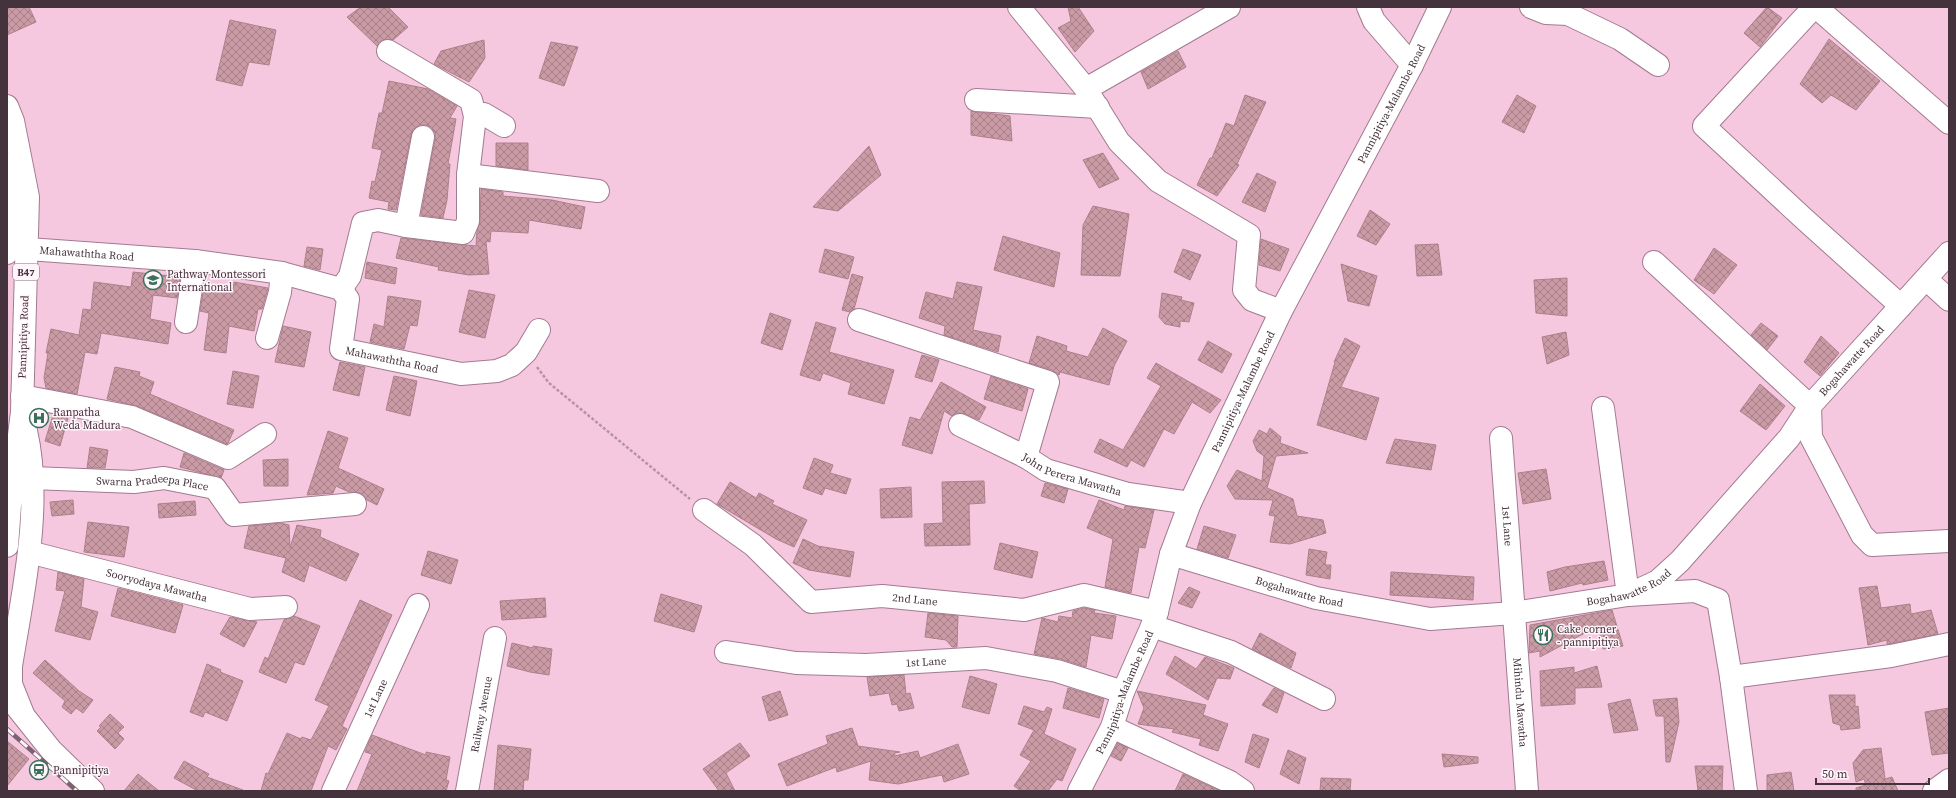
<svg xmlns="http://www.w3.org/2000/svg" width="1956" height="798" font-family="'Source Serif 4',serif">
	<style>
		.building { fill: url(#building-cross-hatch); stroke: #ae808a }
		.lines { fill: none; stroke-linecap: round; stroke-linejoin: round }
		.minor-casing { stroke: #a37a90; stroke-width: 24 }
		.major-casing { stroke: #a37a90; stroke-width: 24 }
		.path { stroke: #b592a5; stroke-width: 2.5; stroke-dasharray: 3 2; stroke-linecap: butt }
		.minor { stroke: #fff; stroke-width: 22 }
		.major { stroke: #fff; stroke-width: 22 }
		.rail-casing { stroke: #7d6371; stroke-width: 4.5 }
		.rail { stroke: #fff5fa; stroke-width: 3; stroke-dasharray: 9; stroke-linecap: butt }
		.labels { text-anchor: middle; stroke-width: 3; stroke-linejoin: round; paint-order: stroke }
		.shield { fill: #fff5fa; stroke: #7c6d75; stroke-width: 1 }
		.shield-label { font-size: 10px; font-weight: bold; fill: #44333c }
		.street-label { font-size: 11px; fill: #44333c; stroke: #fff5fa }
		.poi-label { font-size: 11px; fill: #44333c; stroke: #fff5fa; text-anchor: start }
	</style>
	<defs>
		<pattern id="building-cross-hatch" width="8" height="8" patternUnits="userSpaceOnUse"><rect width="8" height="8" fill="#cb9ba5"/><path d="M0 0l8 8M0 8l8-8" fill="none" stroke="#a67f88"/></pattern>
	</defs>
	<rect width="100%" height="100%" fill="#f5c8e0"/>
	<path class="building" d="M7,7H29L36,22L7,35Z
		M361,7H388L408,27L393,40H382L377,46L347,17Z
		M1068,7H1078L1094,31L1075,52L1058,28L1071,21Z
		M1767,7L1782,18L1760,47L1744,33Z
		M230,20L276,30L269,65L249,62L242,86L216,80Z
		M1829,39L1880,81L1856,110L1831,95L1822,103L1800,84Z
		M484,40L485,58L469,82L434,64L441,51Z
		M551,42L578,47L564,86L539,78Z
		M1178,51L1186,67L1148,89L1141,72Z
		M389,81L428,89L457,106L450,118L456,119L448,164H450L447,200L443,218L421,215L435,139V133L431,127L426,125H419L413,129L411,135L396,210L388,209L389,202L369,198L372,181L375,182L382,150L372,148L379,113H382Z
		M1245,95L1266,102L1237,164L1239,165L1217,196L1197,185L1210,158H1212L1226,123L1234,126Z
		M1517,95L1536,106L1524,133L1502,122Z
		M971,111L1010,116L1012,141L971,135Z
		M496,143H528V170L496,166Z
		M869,146L881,175L838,211L813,207Z
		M1103,153L1119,179L1099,188L1083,160Z
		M1257,173L1276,182L1265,212L1242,202Z
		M481,189L503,192V196L552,200L585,207L581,229L529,220L528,233L491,231L490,242L486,241L489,274L469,275L438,270L439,267L396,258L401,238L476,246L477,231L480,221Z
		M1093,206L1129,214L1120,276L1081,275L1083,225Z
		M1370,210L1390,224L1376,245L1357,236Z
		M1003,236L1060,253L1054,287L994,270Z
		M1261,239L1289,249L1280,271L1259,265Z
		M1438,244L1442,275L1417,276L1415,245Z
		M307,247L323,249L320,270L304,266Z
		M1714,248L1737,265L1714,294L1694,280Z
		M825,249L854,257L848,279L819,272Z
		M1183,249L1201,255L1190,280L1174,272Z
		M367,262L397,268L395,284L365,278Z
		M1341,264L1377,276L1369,306L1348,301Z
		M133,272L180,277L177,298L153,295L150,319L171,323L168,344L101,333L97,354L85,352L77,394L46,388L44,378L48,353H46L51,329L79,335L83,309L91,310L94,282L131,287Z
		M852,274L863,277L854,309L850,312L842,310Z
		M1567,278V316L1536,313L1534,280Z
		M234,282L268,288L262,309H258L254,331L229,326L226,353L204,350L209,313L200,311L204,286L233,291Z
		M957,282L982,287L973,330L1001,336L998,352L944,335L945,326L919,318L926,292L953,299Z
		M469,290L495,295L485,338L459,332Z
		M1162,293L1182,297L1181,300L1194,303L1189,322L1180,321V327L1165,324L1159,317Z
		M388,296L421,301L417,326L410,325L404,349L370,342L374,324L384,327Z
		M770,313L791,320L782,350L761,343Z
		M816,322L836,328L829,352L894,370L884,404L848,394L851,383L823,373L820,381L800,375Z
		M1761,323L1778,336L1767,350L1751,335Z
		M283,326L311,332L304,367L275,362Z
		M1103,328L1127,341L1114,366L1109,385L1060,372L1059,375L1052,370L1029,363L1037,336L1067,346L1066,351L1088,357Z
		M1566,332L1569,355L1547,364L1542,337Z
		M1821,336L1839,353L1820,376L1804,362Z
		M1345,338L1360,346L1341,387L1379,398L1366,440L1317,425L1335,362H1334Z
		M1208,341L1232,354L1222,373L1198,360Z
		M922,355L939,360L932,382L915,377Z
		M340,362L365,367L359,396L333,390Z
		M1156,363L1221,400L1210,413L1192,402L1174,434L1164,429L1144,467L1131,460L1127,467L1094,452L1100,439L1123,450L1161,386L1147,378Z
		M115,367L140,372L139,376L154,382L150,394L234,430L228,443L227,444L137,406L107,399Z
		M233,371L259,376L253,408L227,404Z
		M394,376L417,381L410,416L386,410Z
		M991,376L1028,389L1022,411L984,399Z
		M941,382L986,407L979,420L965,414L959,413L952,416L944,411L932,454L902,445L910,417L920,420Z
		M1760,384L1785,406L1766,430L1740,411Z
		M53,415L68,418L60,446L45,441Z
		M1270,428L1281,437L1280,443L1308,453L1276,456L1267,488L1293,499L1297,516L1323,520L1326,533L1290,544L1270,542L1275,516L1269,515L1273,500L1235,499L1227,486L1237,470L1262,481L1264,456L1257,451L1253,441L1259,430L1267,434Z
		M328,431L348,438L338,468L384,489L377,505L367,500L361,493L349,492L336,486L333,493L307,495Z
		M1395,439L1436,445L1431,470L1386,463Z
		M90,447L108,450L105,468H87Z
		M184,453L224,470L221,478L180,467Z
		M814,458L833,465L830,473L851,479L846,494L825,488L822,495L803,488Z
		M288,459V486H264L263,460Z
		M1546,469L1551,499L1523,504L1518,473Z
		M984,481L985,503L969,504L970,545L925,546L924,524L943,523L942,482Z
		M730,482L756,498L759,493L774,501L772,504L807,520L794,547L776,539L717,504Z
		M1045,483L1068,489L1064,503L1041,496Z
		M911,487L912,517L881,518L880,489Z
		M73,500L74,514L52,516L50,502Z
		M1099,500L1124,510L1125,506L1154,510L1145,548L1139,547L1131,593L1105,587L1113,539L1087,528Z
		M195,501L196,515L159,518L158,504Z
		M88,522L129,527L124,557L84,552Z
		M280,523L289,525L290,548L297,525L321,530L320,537L359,554L346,581L309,565L304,582L282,572L286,558L244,548L249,526Z
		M1204,526L1236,535L1228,558L1197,549Z
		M803,539L818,546L854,552L850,577L809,570L793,563Z
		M1000,543L1038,552L1032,578L994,569Z
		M1309,549L1327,552L1325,565H1331L1330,579L1306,575Z
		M428,551L458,560L451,584L421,575Z
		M1604,561L1608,580L1583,585L1582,583L1550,591L1547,572L1565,567Z
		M58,572L84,579L81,607L98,612L90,640L55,631L65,591L56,590Z
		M1391,572L1474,577L1473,600L1390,595Z
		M1877,586L1881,608L1910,604L1911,614L1931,610L1938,634L1889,644H1887V640L1868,645L1859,588Z
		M1189,587L1200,592L1192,608L1178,603Z
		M118,588L183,605L175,633L111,616Z
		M661,594L702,606L694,632L654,621Z
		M545,598L546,617L502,620L500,601Z
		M360,600L392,615L342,726L347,729L336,750L328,746L311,791H261L266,773L268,774L287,733L301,739L302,737L311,740L329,706L315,700Z
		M1084,608L1095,610L1094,613L1116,616L1112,639L1091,635L1086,667L1061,659L1034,654L1042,618L1058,622L1059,616L1072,618L1073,611Z
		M1612,610L1623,646L1603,649L1598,626L1540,657V651L1529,653L1530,625Z
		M928,613L958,616L957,647H952L946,640L925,637Z
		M294,616L320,626L304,665L295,662L286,683L259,672L265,657L268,659L284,620Z
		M230,617L257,622L244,647L220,634Z
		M1260,633L1296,653L1291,668L1252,649Z
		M512,643L533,648V646L552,649L549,675L530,672L507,666Z
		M1175,656L1196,669L1205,657L1234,668L1230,679L1217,678L1208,700L1166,674Z
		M45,660L79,691L93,700L83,713L76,708L71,714L62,707L65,701L33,673Z
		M207,664L221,670L220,672L243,681L227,721L205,712L203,717L190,712Z
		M1597,666L1602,687L1575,688V704L1541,706L1540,671L1574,667V673Z
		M904,675L906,694L910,693L914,708L899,711L897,704L892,705L889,693L870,696L867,677Z
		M970,676L997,684L989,714L962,707Z
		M1068,688L1104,699L1099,718L1063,708Z
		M1274,688L1284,693L1277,713L1262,705Z
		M780,691L788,715L769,721L762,697Z
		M1137,691L1206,705L1203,715L1228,724L1218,751L1199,745L1201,739L1172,732L1174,729L1138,724L1144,708Z
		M1829,695H1855V707L1858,706L1860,728L1841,730L1840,725L1833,723Z
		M1677,698L1679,722L1670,762H1666L1664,716H1656L1653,700Z
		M1630,699L1638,730L1614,733L1608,704Z
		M1024,706L1044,712L1047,707L1052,709L1044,734L1076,749L1062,781L1057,779L1048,791H1021L1014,786L1031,761L1020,755L1034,730L1018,724Z
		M1949,708V753L1932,755L1925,712Z
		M110,714L124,727L118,733L124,739L115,749L97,731L101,727L99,726Z
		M852,728L858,746L900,752L895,753L894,756L918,751L920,758L958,744L969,774L944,782L942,775L898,784L869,780L871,761L837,772L836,767L787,786L778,764L828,744L826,736Z
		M1253,734L1269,739L1259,768L1245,762Z
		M372,735L426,755V752L450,757L446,780L449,781L446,791H357L372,754L365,752Z
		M7,741L29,759L7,786Z
		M740,743L750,756L726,773L735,791H719L703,769Z
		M1118,743L1128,748L1121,761L1111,756Z
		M498,745L531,749L528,780H524L523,791H494Z
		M1881,748L1885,779L1892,777L1898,791H1856V788L1866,785L1864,779L1856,782L1853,763L1863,750Z
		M1288,750L1306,758L1299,784L1280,774Z
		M1442,754L1478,757V763L1444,767Z
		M184,761L209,774L207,777L243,790L242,791H198L174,778Z
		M1695,766H1723L1722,791H1698Z
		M1791,772L1794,791H1767V775Z
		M138,774L159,791H124Z
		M1183,774L1220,791H1175Z
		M1321,778L1351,779L1350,791H1320Z"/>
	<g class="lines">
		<g class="minor-casing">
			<g id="minor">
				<path d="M1019,7L1086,89L1119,142L1158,181L1249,235L1244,290L1252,300L1281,311"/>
				<path d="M1368,7L1374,21L1412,65"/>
				<path d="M1531,7L1546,13L1568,14L1620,39L1658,65"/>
				<path d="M1814,7L1704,126L1802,217L1901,306"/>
				<path d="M1816,7L1949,123"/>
				<path d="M388,51L471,100L475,116L468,175"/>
				<path d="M1086,89L1229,7"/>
				<path d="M976,100L1098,107"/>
				<path d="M475,116L484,114L504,126"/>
				<path d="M406,226L423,137"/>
				<path id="s1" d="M28,249L195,261L282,273L341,289L348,299L341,349L461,374L497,371L512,365L526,352L539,330"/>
				<path d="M1654,262L1810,406L1811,437L1862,535L1872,545L1949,541"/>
				<path d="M1926,279L1949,300"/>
				<path d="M341,289L350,276L363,223L378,220L406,226L463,233L468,221V175L598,191"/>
				<path d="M859,320L1048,382L1026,457"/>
				<path d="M186,322L195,261"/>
				<path d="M267,338L280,292L282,273"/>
				<path d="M22,396L132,417L228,458L265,434"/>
				<path d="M1603,408L1628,595L1695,591L1718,600L1731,677L1746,791"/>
				<path id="s2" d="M960,425L1026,457L1046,470L1128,494L1190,503"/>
				<path id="s3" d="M1501,438L1527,791"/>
				<path id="s4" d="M32,478L134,482L164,478L215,488L234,515L355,504"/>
				<path id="s5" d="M704,510L753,545L811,602L882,596L1024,610L1084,595L1157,612"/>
				<path id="s6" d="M29,552L250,609L286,607"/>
				<path id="s7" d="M1171,554L1316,598L1430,619L1514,613L1628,595L1658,581L1680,561L1789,438L1810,406L1949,253"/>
				<path d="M1152,626L1231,652L1324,699"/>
				<path id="s8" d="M726,652L796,663L866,665L986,658L1057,671L1123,692"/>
				<path d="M1731,677L1891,656L1949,644"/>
				<path d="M11,700L51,750L93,791"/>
				<path d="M1112,727L1230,782L1243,791"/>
				<path id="s9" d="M333,791L418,605"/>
				<path id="s10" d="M467,791L495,638"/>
				<path id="s11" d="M1079,791L1112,727L1123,692L1152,626L1157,612L1171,554L1190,503L1281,311L1412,65L1440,7"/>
				<path d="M1934,791L1949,780"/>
			</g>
		</g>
		<g class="major-casing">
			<path id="major" d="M7,106L13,121L28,197L22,412L10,505L7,546
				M7,165V253
				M23,714L11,684V666C23,592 43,505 26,431"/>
		</g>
		<path class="path" d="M537,367L549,383L690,499"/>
		<use href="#minor" class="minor"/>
		<use href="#major" class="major"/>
		<g class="rail-casing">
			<path id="rail" d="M7,729L77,791"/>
		</g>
		<use href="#rail" class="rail"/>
	</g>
	<defs>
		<g id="school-ring" transform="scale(1)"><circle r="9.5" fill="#fff5fa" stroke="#39725b" stroke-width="1.5"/><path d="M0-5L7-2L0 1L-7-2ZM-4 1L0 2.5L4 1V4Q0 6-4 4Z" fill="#39725b"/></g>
		<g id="hospital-ring" transform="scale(1)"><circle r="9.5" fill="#fff5fa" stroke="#39725b" stroke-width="1.5"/><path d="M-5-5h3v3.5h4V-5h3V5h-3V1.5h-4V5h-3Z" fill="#39725b"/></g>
		<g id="restaurant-ring" transform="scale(1)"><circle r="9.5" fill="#fff5fa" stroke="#39725b" stroke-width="1.5"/><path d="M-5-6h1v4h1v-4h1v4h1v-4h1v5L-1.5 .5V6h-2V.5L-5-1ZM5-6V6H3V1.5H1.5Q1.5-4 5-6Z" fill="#39725b"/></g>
		<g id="station-ring" transform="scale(1)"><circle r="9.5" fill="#fff5fa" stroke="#39725b" stroke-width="1.5"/><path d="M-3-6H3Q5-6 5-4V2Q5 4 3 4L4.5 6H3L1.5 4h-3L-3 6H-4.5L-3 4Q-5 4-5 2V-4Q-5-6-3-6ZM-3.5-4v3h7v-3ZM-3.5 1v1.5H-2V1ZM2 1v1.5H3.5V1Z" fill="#39725b"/></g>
	</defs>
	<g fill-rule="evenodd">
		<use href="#school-ring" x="153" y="280"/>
		<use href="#hospital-ring" x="39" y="418"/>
		<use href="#restaurant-ring" x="1543" y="635"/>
		<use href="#station-ring" x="39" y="770"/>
	</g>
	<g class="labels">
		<rect class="shield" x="13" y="264" width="26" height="16" rx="3"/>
		<g class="shield-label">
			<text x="26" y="276">B47</text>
		</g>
		<g class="street-label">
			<text dy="4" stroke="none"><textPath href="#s11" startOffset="757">Pannipitiya-Malambe Road</textPath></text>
			<text dy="4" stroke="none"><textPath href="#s1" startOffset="59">Mahawaththa Road</textPath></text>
			<text transform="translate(23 337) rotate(-88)" y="4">Pannipitiya Road</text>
			<text dy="4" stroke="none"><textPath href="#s1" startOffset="431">Mahawaththa Road</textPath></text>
			<text dy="4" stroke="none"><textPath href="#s7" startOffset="794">Bogahawatte Road</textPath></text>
			<text dy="4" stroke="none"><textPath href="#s11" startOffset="433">Pannipitiya-Malambe Road</textPath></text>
			<text dy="4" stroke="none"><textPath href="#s2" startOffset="123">John Perera Mawatha</textPath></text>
			<text dy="4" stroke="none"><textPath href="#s4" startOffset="121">Swarna Pradeepa Place</textPath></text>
			<text dy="4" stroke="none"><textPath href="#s3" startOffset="88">1st Lane</textPath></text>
			<text dy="4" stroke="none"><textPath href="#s6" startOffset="132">Sooryodaya Mawatha</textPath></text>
			<text dy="4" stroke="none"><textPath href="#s7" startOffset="470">Bogahawatte Road</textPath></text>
			<text dy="4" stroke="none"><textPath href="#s7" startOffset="134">Bogahawatte Road</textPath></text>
			<text dy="4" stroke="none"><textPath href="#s5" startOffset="246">2nd Lane</textPath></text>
			<text dy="4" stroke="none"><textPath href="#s8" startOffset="201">1st Lane</textPath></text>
			<text dy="4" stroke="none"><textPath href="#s11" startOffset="109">Pannipitiya-Malambe Road</textPath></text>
			<text dy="4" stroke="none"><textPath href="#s9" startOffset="102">1st Lane</textPath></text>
			<text dy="4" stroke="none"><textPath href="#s3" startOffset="265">Mihindu Mawatha</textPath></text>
			<text dy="4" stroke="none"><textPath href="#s10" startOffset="78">Railway Avenue</textPath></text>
		</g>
		<g class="poi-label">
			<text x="167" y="278">Pathway Montessori<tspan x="167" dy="13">International</tspan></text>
			<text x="53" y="416">Ranpatha<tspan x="53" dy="13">Weda Madura</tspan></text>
			<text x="1557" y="633">Cake corner<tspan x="1557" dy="13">- pannipitiya</tspan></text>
			<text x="53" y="774">Pannipitiya</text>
		</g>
	</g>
	<rect width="1956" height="798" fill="none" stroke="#44333c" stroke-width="16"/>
	<path d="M1816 778v6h113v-6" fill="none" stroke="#44333c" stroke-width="2"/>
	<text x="1822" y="778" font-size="12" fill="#44333c" stroke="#fff5fa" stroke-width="3" paint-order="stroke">50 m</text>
</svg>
